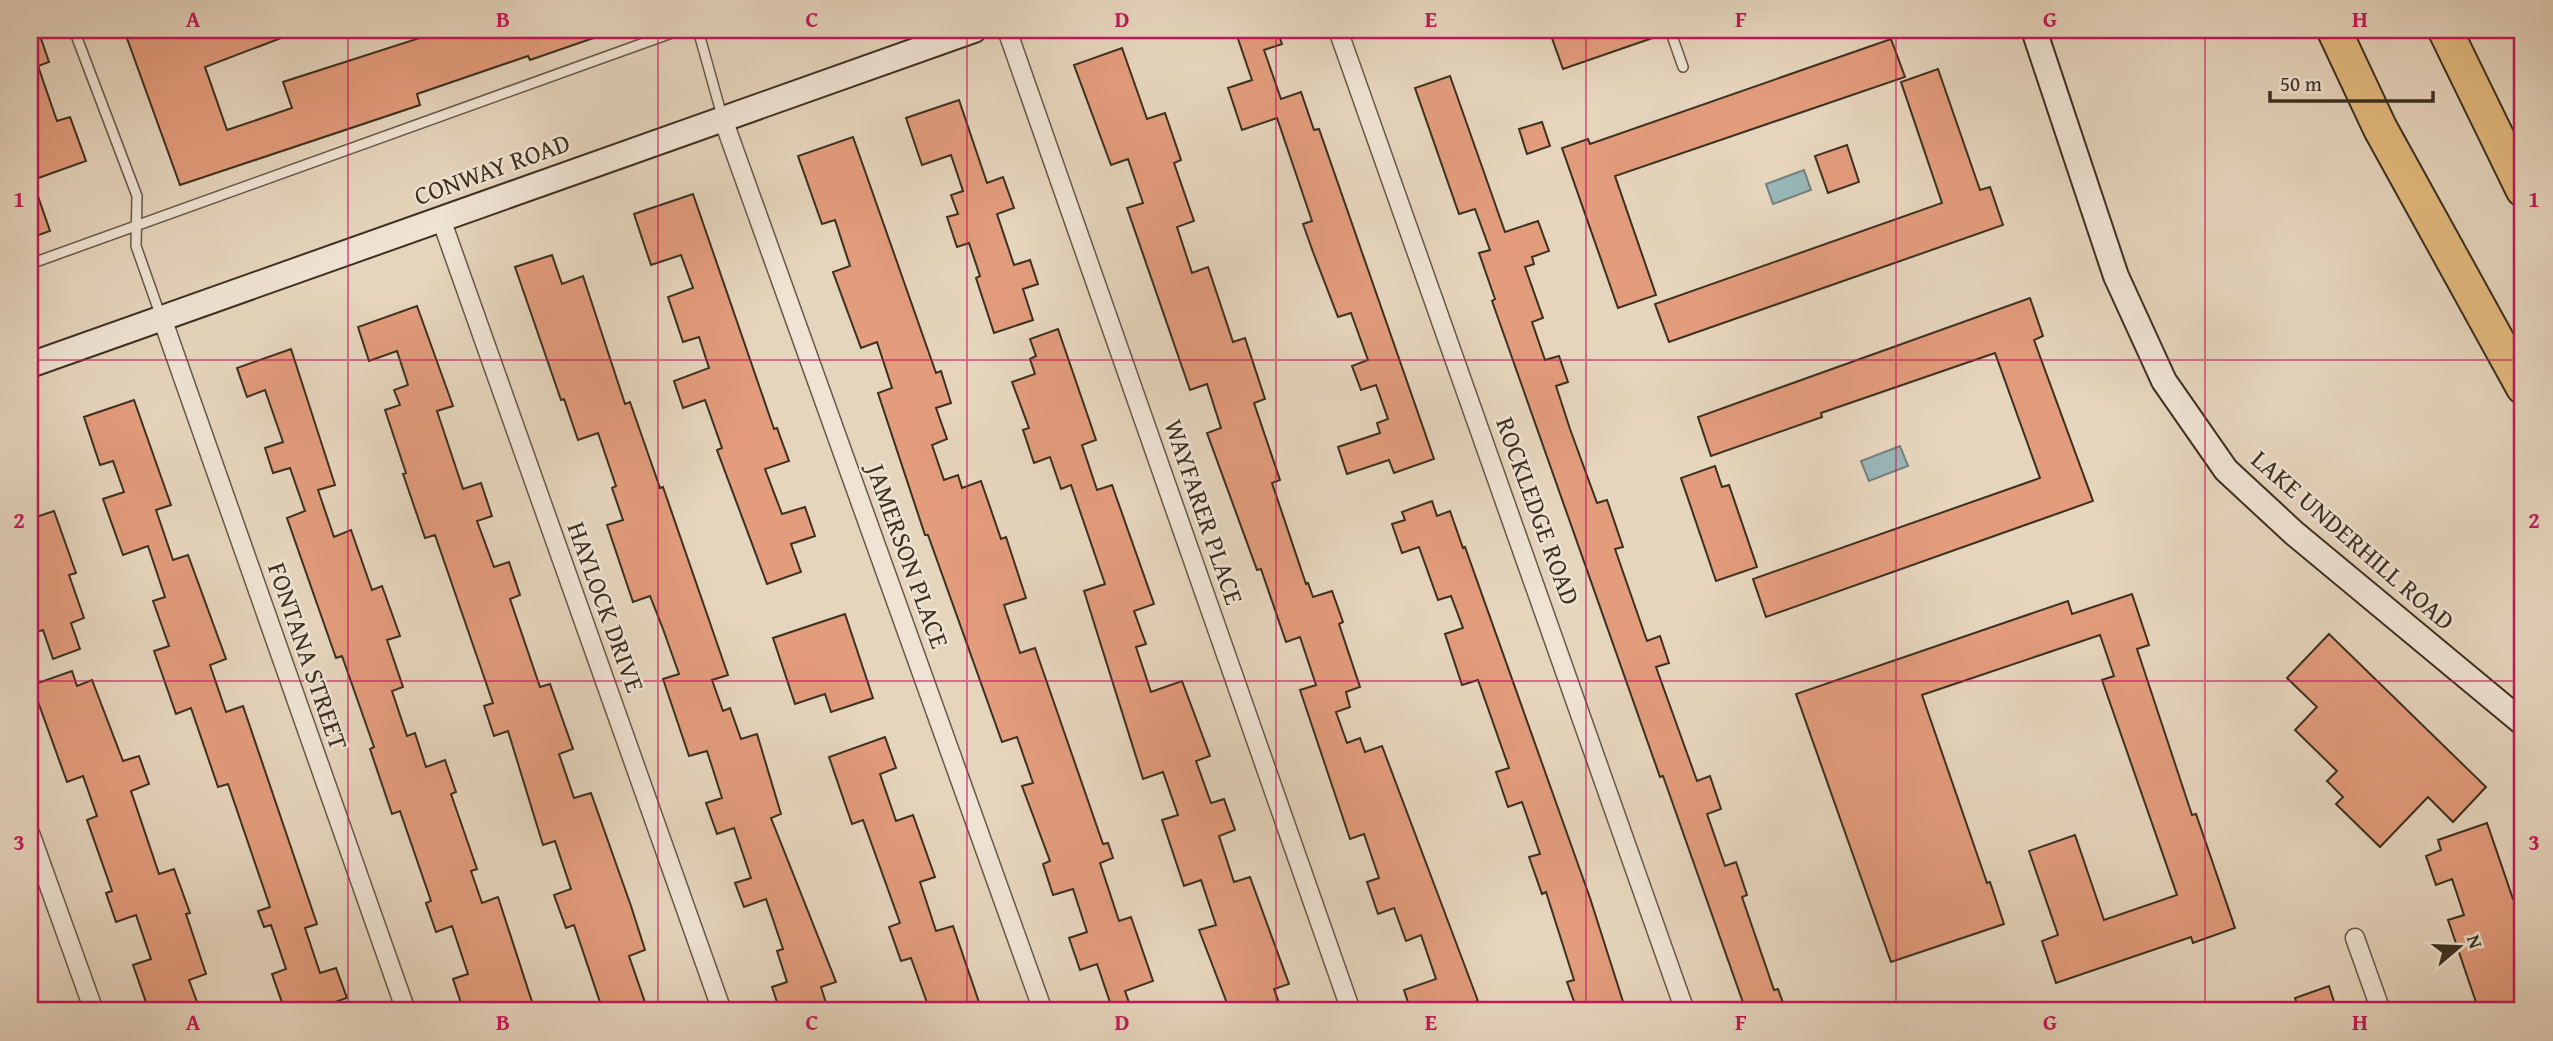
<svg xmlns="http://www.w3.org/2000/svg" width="2553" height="1041" font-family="'Gentium Book Plus',serif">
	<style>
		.water { fill: #98b7b8; stroke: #73817c; stroke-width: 2 }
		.building { fill: #e39c7c; stroke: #3c3021; stroke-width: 2 }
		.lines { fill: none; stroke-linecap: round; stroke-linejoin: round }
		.lane-casing { stroke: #665948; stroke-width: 12 }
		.street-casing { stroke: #665948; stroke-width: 21 }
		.secondary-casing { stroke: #3c3021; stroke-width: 28 }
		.highway-casing { stroke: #3c3021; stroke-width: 37 }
		.lane { stroke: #efe4d4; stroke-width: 9 }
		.street { stroke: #efe4d4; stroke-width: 18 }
		.secondary { stroke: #efe4d4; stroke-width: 24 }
		.highway { stroke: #e3ba7e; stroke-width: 33 }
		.grid { fill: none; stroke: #c2185b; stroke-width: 2; stroke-opacity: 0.55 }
		.labels { text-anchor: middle; stroke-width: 5; stroke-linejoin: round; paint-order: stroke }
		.street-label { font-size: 26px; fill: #3c3021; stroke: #efe4d4 }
		.neatline { fill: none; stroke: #c2185b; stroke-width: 2.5 }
		.grid-label { font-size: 23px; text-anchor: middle; font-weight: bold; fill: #c2185b }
	</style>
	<rect width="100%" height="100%" fill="#e6d5bd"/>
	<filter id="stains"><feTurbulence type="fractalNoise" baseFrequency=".00286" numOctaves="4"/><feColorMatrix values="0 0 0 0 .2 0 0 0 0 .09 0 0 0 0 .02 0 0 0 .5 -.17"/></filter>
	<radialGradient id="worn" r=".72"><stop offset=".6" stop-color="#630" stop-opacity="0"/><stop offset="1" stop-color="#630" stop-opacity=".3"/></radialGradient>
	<path class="water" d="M1804,170L1811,190L1773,204L1766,184Z
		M1900,446L1908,466L1869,481L1861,461Z"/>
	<path class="building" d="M30,30H38L49,62L38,66L57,121L70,117L86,161L30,181Z
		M124,30H302L205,67L227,130L292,108L283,82L423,37L420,30H608V33L530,60L528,56L417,94L420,105L180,185Z
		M1235,30H1277L1282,44L1264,50L1281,99L1301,92L1314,130L1319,129L1434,459L1394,473L1389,460L1347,474L1338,447L1380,433L1377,423L1388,419L1376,385L1361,390L1352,366L1368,360L1351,313L1338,317L1313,252L1303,224L1312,221L1277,118L1242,130L1228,88L1252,80Z
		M1549,30H1663L1664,34L1563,69Z
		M1891,39L1905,77L1615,176L1656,295L1618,308L1562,148L1588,139L1590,144Z
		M1122,48L1147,119L1165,113L1181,160L1174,163L1194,221L1177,227L1192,273L1208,267L1233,342L1245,338L1265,399L1254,403L1280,480L1272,483L1306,584L1308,583L1313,597L1332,591L1343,622L1339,624L1360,687L1346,692L1350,707L1336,712L1347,743L1360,738L1365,752L1382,746L1478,1001L1447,1011H1411L1404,990L1436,979L1421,935L1406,941L1394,908L1378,914L1367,882L1379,878L1364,834L1350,839L1300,690L1316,685L1300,637L1286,642L1261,569L1257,570L1207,433L1221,428L1207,384L1190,390L1127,208L1143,203L1128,159L1111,165L1074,65Z
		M1938,69L1980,190L1990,187L2003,225L1669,342L1655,304L1942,203L1901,82Z
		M1450,76L1505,232L1538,221L1549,251L1532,257L1534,264L1525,267L1543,318L1532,322L1545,360L1559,356L1568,382L1556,386L1570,429L1597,503L1607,500L1623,547L1615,549L1647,641L1660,636L1669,663L1656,667L1697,781L1710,776L1721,809L1707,814L1725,866L1736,862L1747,895L1742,897L1774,990L1778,989L1786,1011H1746L1663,776L1660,777L1492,301L1495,299L1479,253L1490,250L1475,209L1459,214L1415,88Z
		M959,100L987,183L1003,177L1014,208L997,214L1014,265L1030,260L1038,284L1023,289L1033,320L994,333L976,278L980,276L969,243L957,247L947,217L958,214L951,195L963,191L951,155L922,165L906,118Z
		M1542,122L1550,146L1527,154L1519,129Z
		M853,137L936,373L941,371L951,403L936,408L947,439L932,445L944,480L958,475L962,488L981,481L1001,539L1006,537L1026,598L1004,605L1020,653L1035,648L1103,844L1108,843L1113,858L1100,863L1119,921L1131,917L1153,981L1125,991L1132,1011H1113L1097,964L1080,970L1069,938L1087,932L1073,889L1053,895L1043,864L1050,861L1022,786L1033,783L1017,737L1002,742L928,535H925L878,393L892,388L877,342L861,348L833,272L850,266L835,220L822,224L798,156Z
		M1847,145L1859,182L1828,193L1815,156Z
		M30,182H33L50,231L30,238Z
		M693,194L774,429L777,428L789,461L765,469L782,514L805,507L815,536L791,544L801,572L767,584L717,450L722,448L705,400L683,408L674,381L709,368L699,337L683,342L668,297L693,288L681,255L651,265L634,214Z
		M552,255L562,284L583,276L625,404L630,402L660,488L663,487L728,675L712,680L723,711L730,708L741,739L757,734L781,814L771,818L836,982L821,987L826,1003L801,1011H780L772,987L787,982L777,951L783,949L766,899L744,907L735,883L751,878L734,828L717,834L706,803L722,798L707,751L689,756L663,679L679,674L663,629L650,596L633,602L607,525L623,520L612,488L616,486L598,433L578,440L564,399L561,400L515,267Z
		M2030,298L2043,336L2034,340L2093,501L1766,617L1753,579L2040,478L1995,353L1821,413L1822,417L1711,456L1698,417Z
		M417,306L453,406L437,411L463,489L481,483L492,516L477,521L494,567L509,562L520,595L510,599L540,687L550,684L573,749L559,754L574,798L591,793L631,906L645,950L629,956L648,1011H603L574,925L566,928L554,895L571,889L555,841L543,845L508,731L494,736L484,706L493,703L435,535L425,538L403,474L406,473L385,410L400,405L394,390L408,385L397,351L369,361L358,327Z
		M1058,329L1096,440L1082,445L1097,490L1112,485L1154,604L1134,611L1146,644L1136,647L1151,692L1182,681L1210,756L1196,761L1211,803L1224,799L1235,830L1219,836L1234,882L1250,877L1289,984L1274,989L1282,1011H1230L1199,930L1216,925L1201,880L1184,886L1162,820L1178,815L1163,772L1143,779L1084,591L1105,584L1071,485L1061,489L1050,457L1034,463L1023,430L1029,428L1012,382L1035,374L1030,359L1036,356L1030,339Z
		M291,349L335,485L318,490L334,537L351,530L372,590L382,586L400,636L387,640L403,687L392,691L407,736L415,733L426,767L445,760L456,792L451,794L477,869L471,871L482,903L498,897L535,1011H482L479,1004L463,1009L453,979L468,974L452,926L436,932L426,903L431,901L400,811L392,814L370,749L374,747L342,656L336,658L287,518L305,511L290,468L273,473L265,448L283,442L265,390L247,397L237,368Z
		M134,400L171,505L156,510L173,560L188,555L226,659L210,665L226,712L243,706L317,924L305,928L320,973L336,968L347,998L308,1011H285L272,974L286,969L271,925L264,927L258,911L270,907L228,784L218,787L191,708L176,714L154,651L169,646L153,601L165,597L148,546L123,555L103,499L124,492L113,461L100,465L84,417Z
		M1715,466L1722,487L1729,485L1757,567L1716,581L1681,478Z
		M1432,501L1437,516L1450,511L1463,548L1465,547L1590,898L1626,1011H1593L1590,1003L1576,1007L1567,982L1574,980L1546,892L1542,894L1529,857L1540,854L1522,802L1508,807L1496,772L1509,768L1478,680L1462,685L1445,634L1463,628L1451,596L1438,600L1419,547L1402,553L1392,524L1405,520L1402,512Z
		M54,511L76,573L69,575L84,618L71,623L80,649L53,659L43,630L30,634V519Z
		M2132,594L2149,645L2137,649L2192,815L2196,814L2235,928L2193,943L2191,937L2056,983L2042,941L2058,935L2029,851L2075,835L2104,920L2177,895L2102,680L2114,676L2100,635L1922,695L1987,883L1990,882L2004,924L1891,962L1796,694L2068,601L2072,614Z
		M845,614L873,698L831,712L825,694L795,704L773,638Z
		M2329,634L2486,787L2453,822L2428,797L2380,847L2336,804L2343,797L2327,781L2337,771L2295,730L2317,707L2287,678Z
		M72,671L77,686L92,680L123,761L139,756L149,784L131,791L159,874L174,869L190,913L186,914L206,974L189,980L197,1002L169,1011H149L133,965L151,959L136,915L116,922L106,893L112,891L87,820L97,816L83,776L67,782L32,685Z
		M885,737L896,768L880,774L896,821L913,815L935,877L920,882L936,931L953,926L982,1011H930L911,958L901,961L889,927L900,923L863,820L852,824L829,757Z
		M2487,823L2513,899L2523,896V1011H2479L2448,920L2464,915L2452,879L2436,885L2426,856L2441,850L2438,840Z
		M2329,986L2337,1011H2300L2295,998Z"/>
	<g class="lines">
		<g class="lane-casing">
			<path id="lane" d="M74,30L137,196L136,246L161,317
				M698,30L722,116
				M1670,30L1683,67
				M30,264L680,30"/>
		</g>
		<g class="street-casing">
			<path id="street" d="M1007,30L1351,1011
				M1338,30L1685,1011
				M723,119L1043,1011
				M441,219L722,1011
				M162,318L406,1011
				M30,833L94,1011
				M2355,938L2381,1011"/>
		</g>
		<g class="secondary-casing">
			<path id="secondary" d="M2034,30L2116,276L2164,381L2226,470L2294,533L2523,723
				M30,365L974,30"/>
		</g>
		<g class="highway-casing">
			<path id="highway" d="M2334,30L2380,128L2523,387
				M2445,30L2523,190"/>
		</g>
		<use href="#lane" class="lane"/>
		<use href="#street" class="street"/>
		<use href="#secondary" class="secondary"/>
		<use href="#highway" class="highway"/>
	</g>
	<path class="grid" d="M348,30V1011M658,30V1011M967,30V1011M1276,30V1011M1586,30V1011M1896,30V1011M2205,30V1011M30,360H2523M30,681H2523"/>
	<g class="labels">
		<g class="street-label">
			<text transform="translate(492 169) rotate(-20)" y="9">CONWAY ROAD</text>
			<text transform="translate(1538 511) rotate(70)" y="9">ROCKLEDGE ROAD</text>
			<text transform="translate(1204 512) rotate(71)" y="9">WAYFARER PLACE</text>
			<text transform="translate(2353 540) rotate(41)" y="9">LAKE UNDERHILL ROAD</text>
			<text transform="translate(908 556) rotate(70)" y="9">JAMERSON PLACE</text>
			<text transform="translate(606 607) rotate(70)" y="9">HAYLOCK DRIVE</text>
			<text transform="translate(308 656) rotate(71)" y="9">FONTANA STREET</text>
		</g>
	</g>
	<rect width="2553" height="1041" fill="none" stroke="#e6d5bd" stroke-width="77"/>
	<g transform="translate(2459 947) rotate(71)" stroke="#efe4d4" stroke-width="5" paint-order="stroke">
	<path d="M0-5L12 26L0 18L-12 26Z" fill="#3c3021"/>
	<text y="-10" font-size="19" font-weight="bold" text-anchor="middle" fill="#3c3021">N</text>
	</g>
	<path d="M2270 91v10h163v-10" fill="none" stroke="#3c3021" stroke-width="3.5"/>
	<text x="2280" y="91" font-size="21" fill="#3c3021" stroke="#efe4d4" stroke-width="5" paint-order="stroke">50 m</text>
	<rect x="38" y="38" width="2476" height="964" class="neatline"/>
	<g class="grid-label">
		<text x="193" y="27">A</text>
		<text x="503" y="27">B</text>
		<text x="812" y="27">C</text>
		<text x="1122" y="27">D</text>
		<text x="1431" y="27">E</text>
		<text x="1741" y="27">F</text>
		<text x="2050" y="27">G</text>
		<text x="2360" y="27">H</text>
		<text x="19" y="207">1</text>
		<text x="2534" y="207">1</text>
		<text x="19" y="528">2</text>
		<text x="2534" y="528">2</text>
		<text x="19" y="850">3</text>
		<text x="2534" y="850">3</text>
		<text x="193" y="1030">A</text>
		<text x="503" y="1030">B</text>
		<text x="812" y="1030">C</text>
		<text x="1122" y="1030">D</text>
		<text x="1431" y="1030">E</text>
		<text x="1741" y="1030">F</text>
		<text x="2050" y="1030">G</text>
		<text x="2360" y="1030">H</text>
	</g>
	<rect width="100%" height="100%" filter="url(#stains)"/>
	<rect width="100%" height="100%" fill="url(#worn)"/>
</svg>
